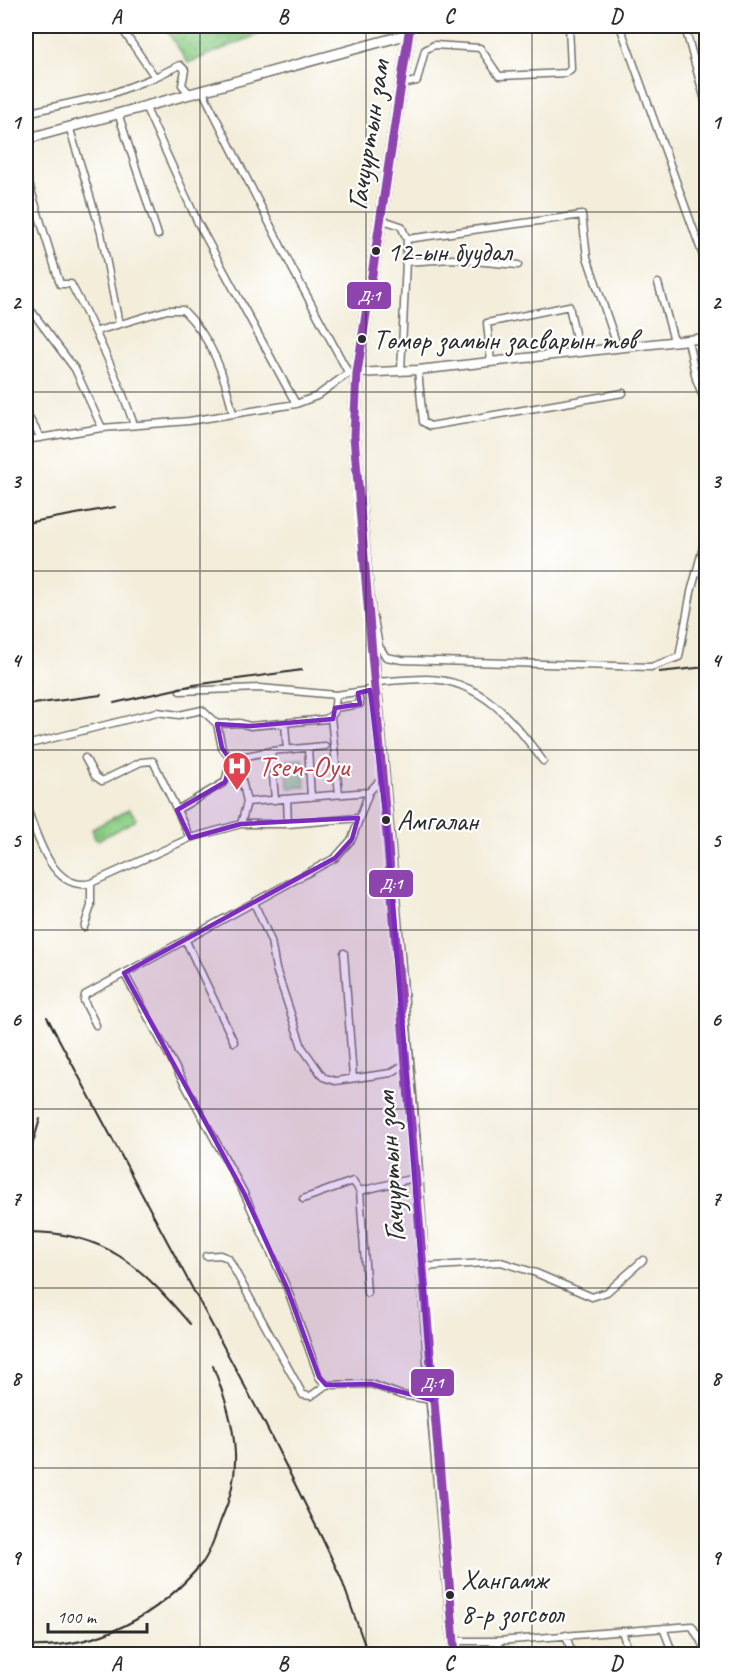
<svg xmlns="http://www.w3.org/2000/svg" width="732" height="1680" font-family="Caveat,sans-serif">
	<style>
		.grass { fill: url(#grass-dots); stroke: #5b7c58; stroke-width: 1.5 }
		.park { fill: url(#park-tufts); stroke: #5b7c58; stroke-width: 1.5 }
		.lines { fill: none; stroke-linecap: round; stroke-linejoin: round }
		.minor-casing { stroke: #716f68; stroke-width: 9 }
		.tertiary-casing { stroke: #716f68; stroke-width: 11 }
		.secondary-casing { stroke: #716f68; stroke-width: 12 }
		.trunk-casing { stroke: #716f68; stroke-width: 14 }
		.minor { stroke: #fff; stroke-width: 6 }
		.tertiary { stroke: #fff; stroke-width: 8 }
		.secondary { stroke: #fff; stroke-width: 9 }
		.trunk { stroke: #fff; stroke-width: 10 }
		.rail { stroke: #2b2b2b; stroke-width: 2 }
		.bus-1-casing { stroke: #fff; stroke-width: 14 }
		.bus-1 { stroke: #8e44ad; stroke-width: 9 }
		.marked { fill: #7b2cbf; fill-opacity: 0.2; stroke: #7b2cbf; stroke-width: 4.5; stroke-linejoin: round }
		.grid { fill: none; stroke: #2b2b2b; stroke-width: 1.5; stroke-opacity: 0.55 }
		.bus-dot { fill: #2b2b2b; stroke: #fff; stroke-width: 2 }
		.labels { text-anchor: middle; stroke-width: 4.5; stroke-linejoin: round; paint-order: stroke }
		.bus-label { font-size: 28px; fill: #2b2b2b; stroke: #fff; text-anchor: start }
		.street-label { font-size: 30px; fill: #2b2b2b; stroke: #fff }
		.health-label { font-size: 30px; fill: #be3a42; stroke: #fff; text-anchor: start }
		.line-badge { stroke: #fff; stroke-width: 2 }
		.badge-label { font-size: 16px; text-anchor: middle; font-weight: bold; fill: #fff }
		.neatline { fill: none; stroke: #2b2b2b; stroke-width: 2 }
		.grid-label { font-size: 20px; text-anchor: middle; font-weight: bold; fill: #2b2b2b }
	</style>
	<defs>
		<pattern id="grass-dots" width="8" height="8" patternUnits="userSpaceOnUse" patternTransform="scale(1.5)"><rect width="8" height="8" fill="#8bce86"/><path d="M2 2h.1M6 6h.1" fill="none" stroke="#78b174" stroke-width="1.8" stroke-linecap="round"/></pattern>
		<pattern id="park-tufts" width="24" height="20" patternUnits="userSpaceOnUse" patternTransform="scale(1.5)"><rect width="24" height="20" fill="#8bce86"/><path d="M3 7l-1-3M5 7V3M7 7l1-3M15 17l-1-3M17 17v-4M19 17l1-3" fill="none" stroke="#78b174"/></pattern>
	</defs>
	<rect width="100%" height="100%" fill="#fff"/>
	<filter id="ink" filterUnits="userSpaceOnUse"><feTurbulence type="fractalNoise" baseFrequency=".0167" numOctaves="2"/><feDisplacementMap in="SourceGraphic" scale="12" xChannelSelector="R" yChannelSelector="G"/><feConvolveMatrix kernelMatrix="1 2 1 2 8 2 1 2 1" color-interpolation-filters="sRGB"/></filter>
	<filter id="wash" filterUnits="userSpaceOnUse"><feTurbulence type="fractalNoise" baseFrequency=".008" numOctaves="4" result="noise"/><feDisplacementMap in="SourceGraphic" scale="24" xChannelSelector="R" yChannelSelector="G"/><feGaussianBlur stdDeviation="1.35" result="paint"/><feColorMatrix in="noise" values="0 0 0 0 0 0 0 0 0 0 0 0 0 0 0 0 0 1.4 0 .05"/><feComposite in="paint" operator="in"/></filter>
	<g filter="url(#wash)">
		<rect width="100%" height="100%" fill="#f3edda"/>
		<path class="grass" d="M164,26H279L188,63Z"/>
		<path class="park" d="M303,758L305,787L288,788L286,759Z
			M129,809L136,818L135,821L98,840L95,839L92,829Z"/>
	</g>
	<g filter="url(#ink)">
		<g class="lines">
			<g class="minor-casing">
				<path id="minor" d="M120,26L155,77
					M620,26L706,264
					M682,26L686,31L706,104
					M402,84L417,81L425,50L434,45L480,48L499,76L566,73L571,69L569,26
					M202,90L292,268L349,374
					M145,106L198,223L296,404
					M26,113L111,94L155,77L180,65L185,70L182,85L190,94
					M118,113L158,235
					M69,126L101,233L119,324
					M26,174L60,284H71C96,331 117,375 134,425
					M380,219L401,226L407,239L401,371
					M407,239L582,215L587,257L618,348
					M405,262L452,259L518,265
					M658,283L674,341
					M30,309L75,369L102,428
					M97,331L167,310H183C212,338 225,376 233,414
					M688,340L696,379L706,404
					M491,362L487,323L569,306L579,352
					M418,370L423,422L430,426L623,393
					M26,413L41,438
					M26,440L102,428L189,421L296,404L317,396L347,374
					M374,619L379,646L386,657L402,660L651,667L679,657L691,592L705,540
					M375,682C392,681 409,679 426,679C481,679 515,722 543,761
					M180,691L260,688L336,695
					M335,708L360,704L358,693
					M331,717L339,794
					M217,724L222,748L240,771L247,802
					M285,724L287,750
					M26,745L157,712L179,715L202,710L217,724L240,723L250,726L326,719L334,713L336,695L370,690
					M308,748L311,797
					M271,751L275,800
					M85,758L95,776L102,781L141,762L153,761L177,810
					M26,805C36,833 52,893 91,883L190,838L241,824L247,802L369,792
					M241,824H288L287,799
					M288,824L358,818
					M190,838L177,810L225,782L231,759L271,751L325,746
					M255,905L271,941L276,969L302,1047L323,1077L335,1081L391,1073L406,1063
					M84,927L91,906V883
					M186,941L234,1042
					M344,953L353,1078
					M124,973L244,1193L287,1288L319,1377L326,1385
					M96,1025L84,1001L85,995L335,858L352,839L369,792L382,778
					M303,1199L353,1181L360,1191
					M206,1256L220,1255L228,1258L303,1395L311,1396L326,1385L371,1384L401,1395L432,1400
					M421,1267L501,1262L536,1273L592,1297L607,1292L643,1260
					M367,1293L360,1191L414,1178
					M663,1628L673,1654
					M622,1631L629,1654
					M566,1635L572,1654
					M454,1641H497L692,1626L706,1650
					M497,1641L500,1654"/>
			</g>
			<g class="tertiary-casing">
				<path id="tertiary" d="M357,373L418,370L706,338"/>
			</g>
			<g class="secondary-casing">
				<path id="secondary" d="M26,139L409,34"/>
			</g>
			<g class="trunk-casing">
				<path id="trunk" d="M410,26L357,373L354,436L414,1136L432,1400L455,1654"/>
			</g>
			<use href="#minor" class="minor"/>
			<use href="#tertiary" class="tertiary"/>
			<use href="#secondary" class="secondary"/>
			<use href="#trunk" class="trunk"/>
			<path class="rail" d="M26,523L115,507
				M659,672L706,667
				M114,703L194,685L302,670
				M26,705L101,695
				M47,1017L264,1422L322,1538L341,1578L368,1654
				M26,1166L40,1119
				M26,1232C106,1231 141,1267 190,1324
				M26,1646C97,1649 158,1617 203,1562C211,1551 216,1533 221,1520C230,1500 236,1477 235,1454C234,1423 224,1395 213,1366"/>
			<g class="bus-1-casing">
				<path id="bus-1" d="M410,26L357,373L354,436L455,1654"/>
			</g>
			<use href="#bus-1" class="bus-1"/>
		</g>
	</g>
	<path class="marked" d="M370,690L386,818L432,1400L371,1384L326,1385L319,1377L287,1288L244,1193L124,973L335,858L352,839L358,818L241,824L190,838L177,810L225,782L231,761L222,748L217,724L250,726L333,719L335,708L360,704L358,693Z"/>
	<path class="grid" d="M200,26V1654M366,26V1654M532,26V1654M26,212H706M26,392H706M26,571H706M26,750H706M26,930H706M26,1109H706M26,1288H706M26,1468H706"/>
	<defs>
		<g id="hospital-pin" transform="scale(1.5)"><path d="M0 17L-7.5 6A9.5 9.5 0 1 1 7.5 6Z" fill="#e0444e" stroke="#fff"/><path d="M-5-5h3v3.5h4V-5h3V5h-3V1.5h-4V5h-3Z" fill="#fff"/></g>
	</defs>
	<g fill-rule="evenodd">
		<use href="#hospital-pin" x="237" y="766"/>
	</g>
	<g class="bus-dot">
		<circle cx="376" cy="251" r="5"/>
		<circle cx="362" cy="339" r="5"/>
		<circle cx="386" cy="820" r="5"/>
		<circle cx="450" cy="1595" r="5"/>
	</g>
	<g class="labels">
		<g class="bus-label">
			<text x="387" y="261">12-ын буудал</text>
			<text x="373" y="349">Төмөр замын засварын төв</text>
			<text x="397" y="830">Амгалан</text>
			<text x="461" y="1589">Хангамж<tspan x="461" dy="34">8-р зогсоол</tspan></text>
		</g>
		<g class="street-label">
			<text transform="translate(368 135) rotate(-81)" y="10">Гачууртын зам</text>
			<text transform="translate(390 1167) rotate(-94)" y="10">Гачууртын зам</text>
		</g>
		<g class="health-label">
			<text x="258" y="776">Tsen-Oyu</text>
		</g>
	</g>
	<g class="line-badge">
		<rect x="346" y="281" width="46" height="29" rx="6" fill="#8e44ad"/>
		<rect x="368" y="869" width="46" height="29" rx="6" fill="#8e44ad"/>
		<rect x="410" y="1368" width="45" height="29" rx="6" fill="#8e44ad"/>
	</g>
	<g class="badge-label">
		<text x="369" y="301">Д:1</text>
		<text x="391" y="889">Д:1</text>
		<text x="432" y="1388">Д:1</text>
	</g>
	<rect width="732" height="1680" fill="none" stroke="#fff" stroke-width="66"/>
	<path d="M48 1623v9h99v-9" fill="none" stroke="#2b2b2b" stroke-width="3"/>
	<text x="57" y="1623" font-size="18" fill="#2b2b2b" stroke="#ffffff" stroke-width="4.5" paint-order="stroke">100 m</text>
	<rect x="33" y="33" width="666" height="1614" class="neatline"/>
	<g class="grid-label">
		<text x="116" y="23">A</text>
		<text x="283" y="23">B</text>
		<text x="449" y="23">C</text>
		<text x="616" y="23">D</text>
		<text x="16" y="129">1</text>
		<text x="716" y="129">1</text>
		<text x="16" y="309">2</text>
		<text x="716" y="309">2</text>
		<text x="16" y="488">3</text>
		<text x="716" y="488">3</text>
		<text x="16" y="667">4</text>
		<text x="716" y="667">4</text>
		<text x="16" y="847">5</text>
		<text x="716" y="847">5</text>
		<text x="16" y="1026">6</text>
		<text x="716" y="1026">6</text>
		<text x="16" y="1205">7</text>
		<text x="716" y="1205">7</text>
		<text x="16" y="1385">8</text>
		<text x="716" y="1385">8</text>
		<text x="16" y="1564">9</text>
		<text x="716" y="1564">9</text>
		<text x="116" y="1670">A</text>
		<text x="283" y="1670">B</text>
		<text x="449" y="1670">C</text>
		<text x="616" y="1670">D</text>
	</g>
</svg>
